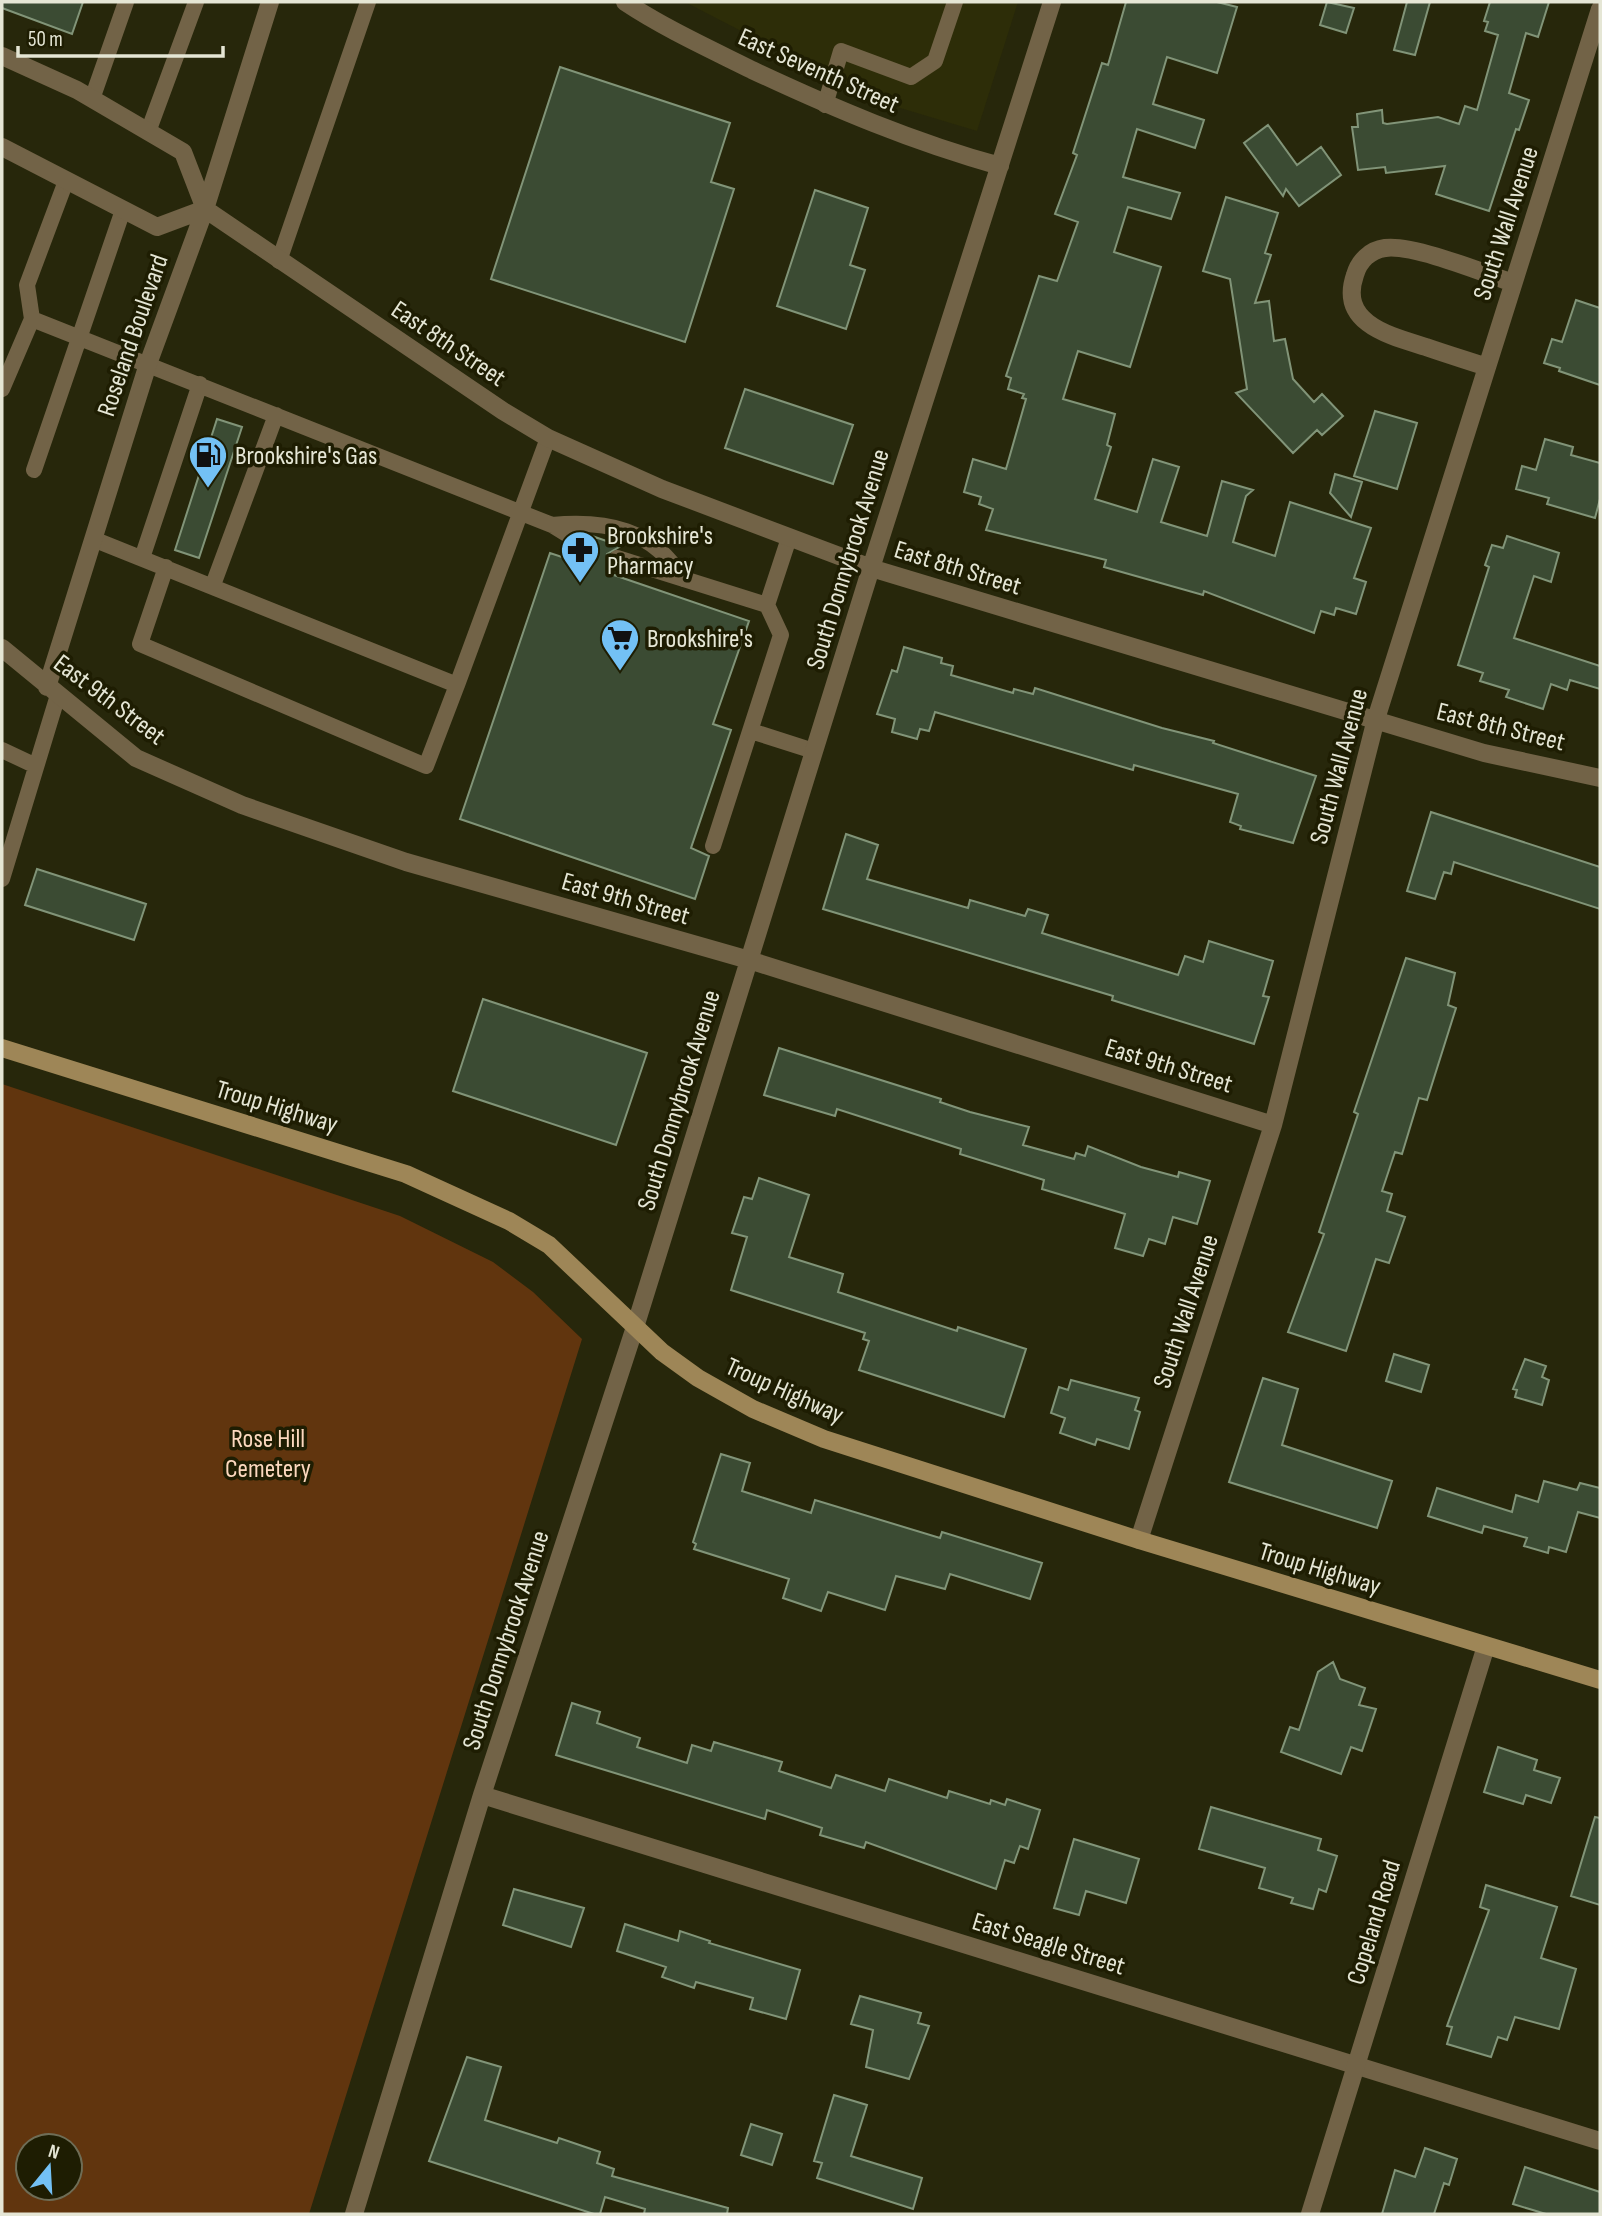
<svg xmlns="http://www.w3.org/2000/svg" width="1602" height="2216" font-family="'Sofia Sans Condensed',sans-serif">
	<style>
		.built { fill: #2d2d08 }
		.green { fill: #61350e; fill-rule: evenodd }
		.building { fill: #3b4b33; stroke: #819478; stroke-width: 2 }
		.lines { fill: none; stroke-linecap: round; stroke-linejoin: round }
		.service { stroke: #726347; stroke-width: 16 }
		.minor { stroke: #726347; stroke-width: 18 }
		.tertiary { stroke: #726347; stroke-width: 18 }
		.secondary { stroke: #9e8657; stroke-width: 18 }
		.labels { text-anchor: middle; stroke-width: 7; stroke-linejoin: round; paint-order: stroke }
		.street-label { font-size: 26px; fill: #e5e6d5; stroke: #1e1d02 }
		.poi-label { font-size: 26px; fill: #e5e6d5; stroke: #1e1d02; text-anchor: start }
		.park-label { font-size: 26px; fill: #fcd8be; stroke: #1e1d02 }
	</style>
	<rect width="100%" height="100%" fill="#27270b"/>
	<path class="built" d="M685,2H1018L977,131L877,101Z"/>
	<path class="green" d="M2,1084L400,1216L493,1262L533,1292L582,1339L309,2214H2ZM28,2146H70V2188H28Z"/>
	<path class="building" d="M2,2H83L72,34L2,8Z
		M1126,2H1217L1237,7L1217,73L1167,57L1153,104L1204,120L1195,148L1137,129L1123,177L1180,193L1171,219L1128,207L1114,252L1161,267L1130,367L1078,351L1063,399L1115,414L1107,445L1111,447L1095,499L1137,512L1153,459L1179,467L1161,522L1207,536L1222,481L1253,490L1246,496L1233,542L1275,556L1290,502L1371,528L1354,578L1366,582L1356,614L1336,608L1334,615L1321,611L1314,633L1204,591L1203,595L1104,567L1106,560L986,530L993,509L979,504L981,497L964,492L973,459L1006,469L1026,399L1022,398L1024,394L1008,389L1011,378L1006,376L1039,276L1057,281L1078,222L1055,214L1077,155L1073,153L1102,63L1108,65Z
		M1327,2L1354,8L1346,33L1320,25Z
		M1407,2H1430L1415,55L1394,50Z
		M1490,2H1549L1538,37L1526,33L1509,93L1529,100L1519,130L1516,129L1489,211L1436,194L1445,166L1386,173L1385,167L1358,170L1352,127H1358L1357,114L1382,110L1383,123L1387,124L1438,117L1459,124L1465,106L1477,110L1498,35L1485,31L1488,22L1484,21Z
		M560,67L730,123L711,182L734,189L685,342L491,279Z
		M1268,125L1297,165L1321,147L1341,175L1299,206L1286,189L1283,196L1244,143Z
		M815,190L868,208L850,265L865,270L846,329L777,306Z
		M1226,197L1278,213L1265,253L1271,255L1255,303L1269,301L1274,341L1285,339L1293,379L1314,402L1322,394L1343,416L1322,435L1317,430L1293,453L1236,393L1247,389L1230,279L1203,271Z
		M1576,300L1600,308V385L1559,371L1560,368L1544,363L1552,339L1562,342Z
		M745,389L853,425L833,484L725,448Z
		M1375,411L1417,423L1397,489L1354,476Z
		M217,419L242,427L199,558L175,550Z
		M1545,439L1573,447L1571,455L1600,463V499L1595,518L1547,504L1549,498L1516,489L1522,466L1536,470Z
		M1335,474L1362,482L1351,517L1330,493Z
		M592,536L621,546L607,554V561L613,568L611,574L749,621L713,724L731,730L691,848L709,856L695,899L460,819L550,553L583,564L585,558L593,557L598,553V544Z
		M1507,536L1559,553L1551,582L1534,576L1514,638L1600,666V689L1570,680L1567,690L1551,684L1543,709L1506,697L1509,690L1480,681L1483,673L1458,665L1489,567L1485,565L1492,545L1503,548Z
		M904,647L942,658L941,663L953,666L951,675L1013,693L1014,689L1033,694L1035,688L1162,728L1214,741L1213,743L1316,776L1293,843L1240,829L1241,826L1230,822L1238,794L1134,765L1133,770L935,712L929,731L920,729L917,739L892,732L895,719L877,714L892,670L897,672Z
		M1431,812L1600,867V909L1454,862L1451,874L1444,872L1435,899L1407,891Z
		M846,834L878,845L867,879L968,908L970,900L1025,916L1028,909L1048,915L1042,933L1178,975L1185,956L1203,962L1209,941L1273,961L1263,996L1269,997L1254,1044L1112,1000L1113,996L823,909Z
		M37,869L146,904L134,940L25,905Z
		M1406,958L1455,973L1448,1005L1456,1008L1427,1100L1419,1098L1402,1154L1395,1152L1382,1191L1392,1194L1387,1211L1405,1217L1389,1263L1376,1259L1346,1351L1288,1332L1324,1234L1319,1232L1358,1114L1354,1112Z
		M483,999L647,1053L616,1145L453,1091Z
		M779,1048L941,1099L940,1102L970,1112L1029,1127L1023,1145L1074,1159L1076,1153L1085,1156L1088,1146L1141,1167L1178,1177L1179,1172L1210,1181L1197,1224L1173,1217L1165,1244L1149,1239L1143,1256L1115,1248L1125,1214L1042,1189L1044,1180L960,1154L961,1149L837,1109L835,1116L764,1095Z
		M759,1178L809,1195L789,1257L843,1274L838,1292L957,1331L958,1327L1026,1349L1004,1417L859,1370L869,1341L863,1339L865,1333L731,1290L747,1237L732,1233L744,1197L752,1199Z
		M1394,1354L1429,1365L1421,1392L1386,1381Z
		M1525,1359L1546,1366L1542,1377L1549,1380L1542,1405L1515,1397L1517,1390L1513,1389Z
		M1263,1378L1298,1389L1282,1445L1392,1481L1377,1528L1229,1482Z
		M1071,1380L1139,1398L1135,1410L1140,1412L1129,1449L1097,1439L1095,1445L1060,1433L1065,1418L1051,1413L1059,1387L1068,1390Z
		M721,1454L750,1463L742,1491L811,1513L815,1500L940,1538L942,1532L1042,1563L1030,1599L950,1574L945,1589L896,1576L885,1610L828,1592L821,1611L783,1598L789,1579L694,1549L696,1544L693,1542Z
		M1544,1481L1577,1490L1580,1483L1600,1488V1518L1578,1512L1566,1552L1549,1547L1548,1553L1524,1546L1527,1538L1484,1526L1482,1533L1428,1516L1437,1488L1512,1512L1516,1495L1538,1502Z
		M1333,1662L1340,1679L1365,1688L1359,1705L1376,1709L1362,1751L1351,1747L1341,1774L1281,1752L1290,1727L1299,1730L1318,1672Z
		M572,1703L600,1712L597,1723L640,1738L637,1747L687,1763L692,1745L711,1751L714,1742L782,1762L779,1771L831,1788L836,1775L885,1791L889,1779L947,1798L949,1791L990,1804L991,1800L1005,1805L1007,1799L1040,1810L1028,1849L1020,1846L1014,1863L1005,1860L996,1889L866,1842L864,1848L820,1835L822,1828L767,1810L765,1819L556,1755Z
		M1498,1747L1537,1760L1534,1770L1560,1778L1551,1803L1526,1795L1523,1804L1484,1792Z
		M1211,1807L1321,1839L1318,1850L1337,1856L1326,1892L1319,1889L1313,1909L1291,1903L1293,1898L1259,1888L1265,1868L1199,1849Z
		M1595,1817L1600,1818V1905L1571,1896Z
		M1074,1839L1139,1859L1126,1903L1086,1891L1079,1915L1054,1908Z
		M1486,1885L1557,1907L1541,1958L1576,1969L1559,2029L1515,2017L1507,2040L1498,2037L1491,2057L1447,2044L1452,2027L1447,2026L1489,1910L1480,1907Z
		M514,1889L584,1908L571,1947L503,1925Z
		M625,1924L678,1941L680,1931L710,1941L709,1943L800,1970L786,2019L750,2009L753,1998L696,1982L694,1988L662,1977L666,1967L617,1951Z
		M860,1996L921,2013L918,2023L929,2026L909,2079L866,2067L873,2030L851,2024Z
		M467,2057L501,2067L485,2120L557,2143L559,2138L600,2152L597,2163L614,2169L612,2176L728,2208L727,2214H644L645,2209L605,2197L600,2214H594L429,2161Z
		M834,2095L867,2105L851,2156L922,2178L913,2209L817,2178L822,2163L814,2161Z
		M751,2124L782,2134L772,2165L741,2155Z
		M1425,2148L1457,2159L1449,2185L1444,2183L1434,2214H1382L1395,2170L1415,2177Z
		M1525,2167L1600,2192V2214H1546L1513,2204Z"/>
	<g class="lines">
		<path class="service" d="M92,99L126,2
			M825,105L841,51L911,77L935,61L955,2
			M148,132L196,2
			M279,261L368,2
			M32,319L552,525L589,548
			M2,389L32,319L27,285L66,181
			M34,470L123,210
			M552,525C606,520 653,529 683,579
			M93,539L457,685L548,438
			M142,558L200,384
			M617,558L767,605L789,538
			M166,567L140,644L426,766L457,685
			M213,585L276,415
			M751,731L814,751
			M2,750L36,766
			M713,846L781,635L767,605
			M2,879L58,695"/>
		<path class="minor" d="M625,2C664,28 710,49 752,70C833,108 913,142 1000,166
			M2,56L77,90L183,152L205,209L503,411L548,438L662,489L871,568L1484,753L1600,778
			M2,147L157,227L205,209
			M1487,367C1466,360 1446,354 1426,347C1391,336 1338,324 1355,275C1359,261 1370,250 1385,248C1413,244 1484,273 1513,283
			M2,648L136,758L242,805L406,862L749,960L1273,1125
			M47,687L148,364L205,209L270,2
			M1139,1540L1273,1125L1376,719L1600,9
			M482,1795L1600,2141
			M354,2214L482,1795L636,1324L871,568L1052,2"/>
		<path class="tertiary" d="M1310,2214L1486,1646"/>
		<path class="secondary" d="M2,1048L406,1174L509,1221L549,1245L662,1352L698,1378L753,1409L824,1439L1139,1540L1600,1680"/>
	</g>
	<defs>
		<g id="fuel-pin" transform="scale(2.0125)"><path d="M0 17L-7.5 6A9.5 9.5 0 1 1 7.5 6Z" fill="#73c1f5" stroke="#1e1d02"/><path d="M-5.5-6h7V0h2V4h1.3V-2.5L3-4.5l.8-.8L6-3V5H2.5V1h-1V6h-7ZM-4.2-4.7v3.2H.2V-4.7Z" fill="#111"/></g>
		<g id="pharmacy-pin" transform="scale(2.0125)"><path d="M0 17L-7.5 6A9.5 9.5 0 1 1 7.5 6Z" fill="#73c1f5" stroke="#1e1d02"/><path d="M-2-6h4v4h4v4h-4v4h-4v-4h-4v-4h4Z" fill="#111"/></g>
		<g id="supermarket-pin" transform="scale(2.0125)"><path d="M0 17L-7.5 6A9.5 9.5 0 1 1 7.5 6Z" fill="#73c1f5" stroke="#1e1d02"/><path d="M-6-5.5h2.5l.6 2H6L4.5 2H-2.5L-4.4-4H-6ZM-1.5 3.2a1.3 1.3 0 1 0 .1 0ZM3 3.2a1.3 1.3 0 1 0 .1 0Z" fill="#111"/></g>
	</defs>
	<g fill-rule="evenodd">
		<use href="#fuel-pin" x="208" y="455"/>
		<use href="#pharmacy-pin" x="580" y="550"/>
		<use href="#supermarket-pin" x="620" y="638"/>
	</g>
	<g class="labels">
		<g class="street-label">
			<text transform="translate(819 70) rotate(24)" y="9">East Seventh Street</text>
			<text transform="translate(1505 223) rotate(-72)" y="9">South Wall Avenue</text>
			<text transform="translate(132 335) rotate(-71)" y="9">Roseland Boulevard</text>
			<text transform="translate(449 343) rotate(34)" y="9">East 8th Street</text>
			<text transform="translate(847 559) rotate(-73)" y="9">South Donnybrook Avenue</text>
			<text transform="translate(958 567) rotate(17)" y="9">East 8th Street</text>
			<text transform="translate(110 699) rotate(37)" y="9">East 9th Street</text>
			<text transform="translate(1501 726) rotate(14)" y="9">East 8th Street</text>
			<text transform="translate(1338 766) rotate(-75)" y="9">South Wall Avenue</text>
			<text transform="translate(626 898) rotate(16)" y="9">East 9th Street</text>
			<text transform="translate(1169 1065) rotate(17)" y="9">East 9th Street</text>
			<text transform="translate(678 1100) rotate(-73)" y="9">South Donnybrook Avenue</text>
			<text transform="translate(277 1106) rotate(17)" y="9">Troup Highway</text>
			<text transform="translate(1185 1311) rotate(-72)" y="9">South Wall Avenue</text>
			<text transform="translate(785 1390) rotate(24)" y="9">Troup Highway</text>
			<text transform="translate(1320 1568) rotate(17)" y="9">Troup Highway</text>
			<text transform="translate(505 1640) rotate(-72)" y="9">South Donnybrook Avenue</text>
			<text transform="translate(1373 1922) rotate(-73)" y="9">Copeland Road</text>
			<text transform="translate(1049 1943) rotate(17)" y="9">East Seagle Street</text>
		</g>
		<g class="poi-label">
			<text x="235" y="464">Brookshire's Gas</text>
			<text x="607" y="544">Brookshire's<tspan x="607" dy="30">Pharmacy</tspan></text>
			<text x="647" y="647">Brookshire's</text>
		</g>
		<g class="park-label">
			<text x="268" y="1447">Rose Hill<tspan x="268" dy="30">Cemetery</tspan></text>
		</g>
	</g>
	<rect width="1602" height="2216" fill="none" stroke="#e5e6d5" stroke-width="7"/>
	<g transform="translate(49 2167) rotate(18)"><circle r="33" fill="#1e1d02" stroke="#6e6d56" stroke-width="2"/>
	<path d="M0-5L12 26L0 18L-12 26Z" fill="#73c1f5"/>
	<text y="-10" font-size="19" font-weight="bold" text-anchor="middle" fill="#e5e6d5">N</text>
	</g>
	<path d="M18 46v10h205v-10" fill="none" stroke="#e5e6d5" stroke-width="3.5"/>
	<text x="28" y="46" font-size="21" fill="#e5e6d5" stroke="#1e1d02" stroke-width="5" paint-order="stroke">50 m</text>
</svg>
